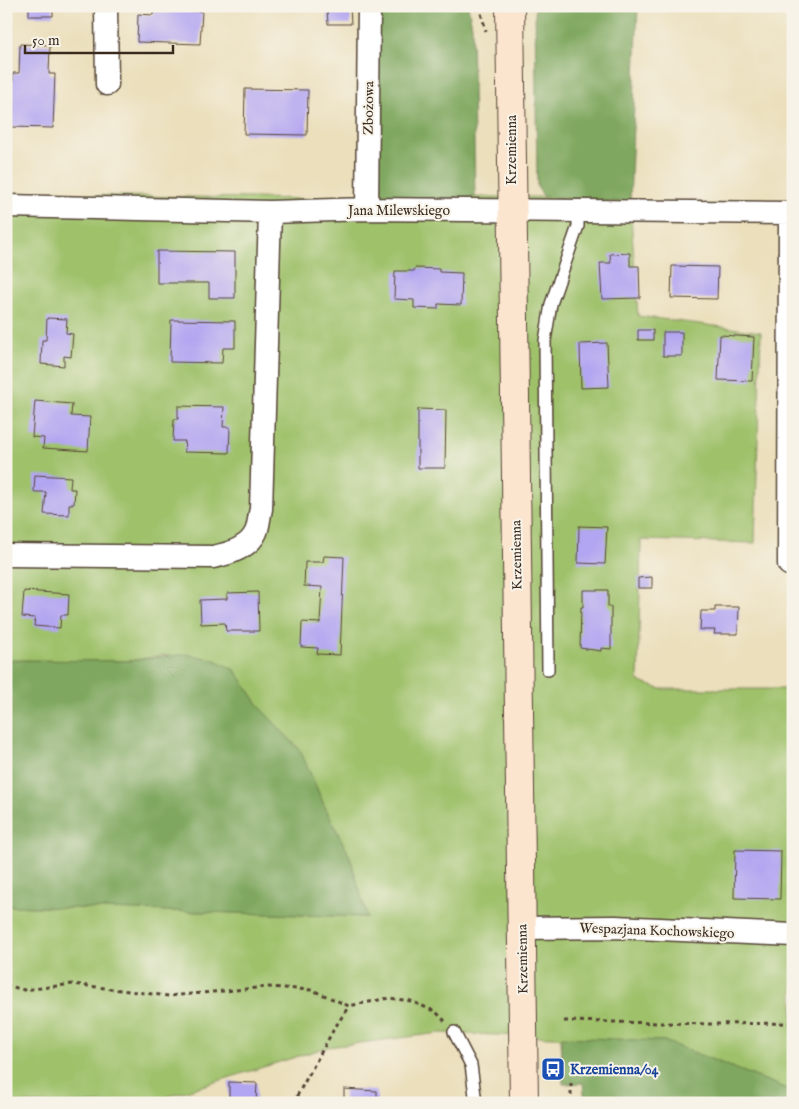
<svg xmlns="http://www.w3.org/2000/svg" width="799" height="1109" font-family="'IM FELL English',serif">
	<style>
		.green { fill: #9fc16b; stroke: #6d7644 }
		.forest { fill: #7fa75f; stroke: #5d683e }
		.building { fill: #b2a5f1 }
		.lines { fill: none; stroke-linecap: round; stroke-linejoin: round }
		.service-casing { stroke: #554536; stroke-width: 14 }
		.minor-casing { stroke: #554536; stroke-width: 25 }
		.secondary-casing { stroke: #554536; stroke-width: 30 }
		.path { stroke: #554536; stroke-width: 3; stroke-dasharray: 4 4; stroke-linecap: butt }
		.service { stroke: #fff; stroke-width: 11 }
		.minor { stroke: #fff; stroke-width: 22 }
		.secondary { stroke: #fce5cf; stroke-width: 28 }
		.labels { text-anchor: middle; stroke-width: 4; stroke-linejoin: round; paint-order: stroke }
		.street-label { font-size: 14px; fill: #3b2a1e; stroke: #f7f3e8 }
		.transit-label { font-size: 14px; font-weight: bold; fill: #164399; stroke: #f7f3e8; text-anchor: start }
	</style>
	<rect width="100%" height="100%" fill="#f7f3e8"/>
	<filter id="ink" filterUnits="userSpaceOnUse"><feTurbulence type="fractalNoise" baseFrequency=".02" numOctaves="2"/><feDisplacementMap in="SourceGraphic" scale="10" xChannelSelector="R" yChannelSelector="G"/><feConvolveMatrix kernelMatrix="1 2 1 2 8 2 1 2 1" color-interpolation-filters="sRGB"/></filter>
	<filter id="wash" filterUnits="userSpaceOnUse"><feTurbulence type="fractalNoise" baseFrequency=".0096" numOctaves="4" result="noise"/><feDisplacementMap in="SourceGraphic" scale="20" xChannelSelector="R" yChannelSelector="G"/><feGaussianBlur stdDeviation="1.12" result="paint"/><feColorMatrix in="noise" values="0 0 0 0 0 0 0 0 0 0 0 0 0 0 0 0 0 1.4 0 .05"/><feComposite in="paint" operator="in"/></filter>
	<g filter="url(#wash)">
		<rect width="100%" height="100%" fill="#ebdfbc"/>
		<path class="green" d="M6,194L372,200L475,197H544L630,202L638,316L761,332L755,543L641,540L638,681L660,689H793V1091L664,1041L440,1033L328,1047L147,1103H6V906L367,917L350,857L324,805L300,750L262,710L235,670L165,655L129,661L6,660Z"/>
		<path class="forest" d="M377,6H468L472,26L475,197L372,200Z
			M535,6H638L630,202L544,197L537,187Z
			M187,654L215,660L235,670L262,710L300,750L324,805L350,857L367,917L6,906V660L129,661Z
			M561,1037L664,1041L793,1091V1103H585L583,1083L563,1084Z"/>
		<g id="blocks">
			<path class="building" d="M29,6H53V16H29Z
				M154,6H193L192,11H202L200,44L137,42L138,14L153,15Z
				M342,6H350L351,24H328L327,9H342Z
				M20,44L50,45L49,74H55L53,128L11,127L13,73H19Z
				M245,89L308,90L307,135L244,134Z
				M157,251L235,252V298H209V283H157Z
				M630,253V266H639L640,298L602,299L600,263H611L610,254Z
				M672,266L718,267L717,299L671,298Z
				M415,268L439,269V272L462,273L461,305L438,304V309L414,308V300L394,299L395,271H414Z
				M47,318L67,319L66,333L73,334L71,357L64,356V366L41,364L42,340H46Z
				M171,320L235,321V348H223L222,363L170,362Z
				M638,330H653V340H638Z
				M663,332H682V356H663Z
				M720,335L754,337L752,381L718,380Z
				M607,343L609,387L581,388L580,344Z
				M35,401L72,404L71,416L90,417L88,451L43,448L44,438L32,437Z
				M178,406L224,407L223,427H230L229,453L184,452L185,441H173L174,419H178Z
				M418,409L446,410L445,468H418Z
				M35,475L71,477L70,489H75L74,504H69V515L44,514L46,492H34Z
				M579,526L607,527L605,564L578,563Z
				M324,556L344,557L340,655L317,654L318,648L301,647L302,622L320,623L322,587L304,586L305,562H323Z
				M652,577V588H638V578Z
				M583,590H608V607H611V649L601,648V651L580,648L581,607H583Z
				M24,591L69,594L68,615H61L60,628L34,626L35,618L22,617Z
				M258,592L259,631H226L225,623L201,624L200,600L227,599V593Z
				M715,607H739L738,634H714L715,630H700L701,611H715Z
				M735,850L781,851L780,899L734,898Z
				M229,1082L257,1083L256,1103H229Z
				M344,1089L377,1091V1103H344Z"/>
		</g>
	</g>
	<g filter="url(#ink)">
		<use href="#blocks" fill-opacity="0" stroke="#554536" stroke-width="1"/>
		<g class="lines">
			<g class="service-casing">
				<path id="service" d="M548,670L545,341L551,304L578,226V212
					M454,1032L471,1065L476,1103"/>
			</g>
			<g class="minor-casing">
				<path id="minor" d="M106,6L107,84
					M6,206L270,212L367,209L793,213
					M367,209L369,6
					M790,213L789,564H793
					M6,555L213,557C229,554 249,548 256,532C259,525 259,516 261,509L270,212
					M522,928L615,927L793,935"/>
			</g>
			<g class="secondary-casing">
				<path id="secondary" d="M510,6L524,1103"/>
			</g>
			<path class="path" d="M479,6L486,31
				M6,985L24,990L73,984L169,996L268,987L312,990L349,1006L389,998L411,1001L436,1012L445,1021
				M564,1021L711,1024L793,1023
				M571,1083V1103
				M293,1103L334,1029L349,1006"/>
			<use href="#service" class="service"/>
			<use href="#minor" class="minor"/>
			<use href="#secondary" class="secondary"/>
		</g>
	</g>
	<defs>
		<g id="bus-square" transform="scale(1.25)"><rect x="-9" y="-9" width="18" height="18" rx="4" fill="#1a4fb4" stroke="#f7f3e8"/><path d="M-5-6H5V4H4V6H2V4H-2V6H-4V4H-5ZM-3.5-4V0h7V-4ZM-3.5 1.2v1.5H-2V1.2ZM2 1.2v1.5H3.5V1.2Z" fill="#fff"/></g>
	</defs>
	<g fill-rule="evenodd">
		<use href="#bus-square" x="553" y="1069"/>
	</g>
	<g class="labels">
		<g class="street-label">
			<text transform="translate(368 108) rotate(-89)" y="5">Zbożowa</text>
			<text transform="translate(511 150) rotate(-90)" y="5">Krzemienna</text>
			<text x="399" y="215">Jana Milewskiego</text>
			<text transform="translate(516 555) rotate(-91)" y="5">Krzemienna</text>
			<text transform="translate(657 930) rotate(2)" y="5">Wespazjana Kochowskiego</text>
			<text transform="translate(522 959) rotate(-91)" y="5">Krzemienna</text>
		</g>
		<g class="transit-label">
			<text x="570" y="1074">Krzemienna/04</text>
		</g>
	</g>
	<rect width="799" height="1109" fill="none" stroke="#f7f3e8" stroke-width="25"/>
	<path d="M25 45v8h148v-8" fill="none" stroke="#3b2a1e" stroke-width="2.5"/>
	<text x="32" y="45" font-size="15" fill="#3b2a1e" stroke="#f7f3e8" stroke-width="4" paint-order="stroke">50 m</text>
</svg>
